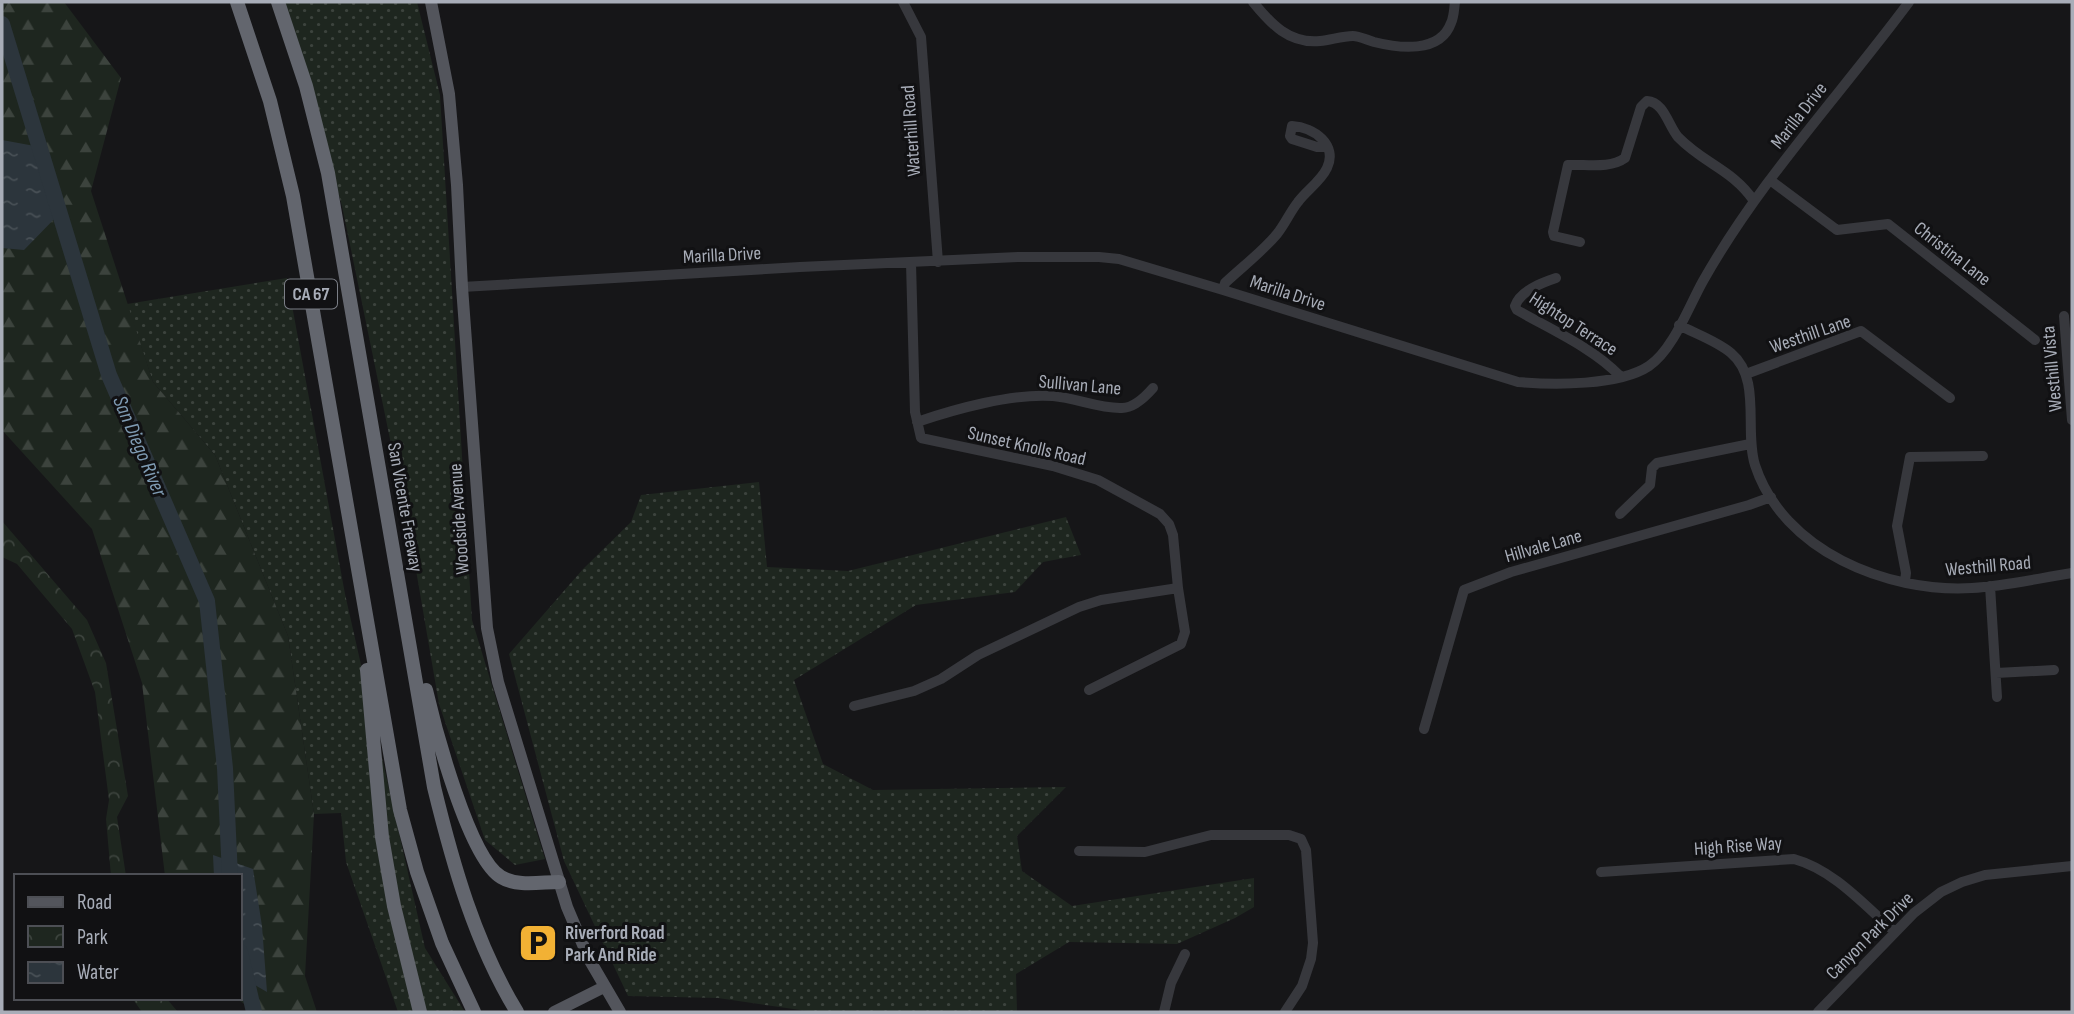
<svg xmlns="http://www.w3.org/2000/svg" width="2074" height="1014" font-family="'Sofia Sans Condensed',sans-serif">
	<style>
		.grass { fill: url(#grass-dots) }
		.forest { fill: url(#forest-firs) }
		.park { fill: url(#park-crowns) }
		.water { fill: url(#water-ripples) }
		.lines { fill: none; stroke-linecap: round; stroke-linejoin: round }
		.river { stroke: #2c353c; stroke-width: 16 }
		.minor { stroke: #37383d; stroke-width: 10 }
		.major { stroke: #53555c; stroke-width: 12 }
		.highway { stroke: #63666e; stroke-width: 14 }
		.labels { text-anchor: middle; stroke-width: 6; stroke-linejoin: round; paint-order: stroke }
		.shield { fill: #111113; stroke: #7b7e86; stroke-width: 2 }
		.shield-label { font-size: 18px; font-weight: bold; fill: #a8adb8 }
		.street-label { font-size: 19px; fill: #a8adb8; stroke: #111113 }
		.poi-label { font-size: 19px; font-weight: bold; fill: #a8adb8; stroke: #111113; text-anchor: start }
		.water-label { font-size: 21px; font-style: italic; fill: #7f9bb3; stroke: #111113 }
	</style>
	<defs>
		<pattern id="grass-dots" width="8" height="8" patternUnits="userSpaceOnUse" patternTransform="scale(1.75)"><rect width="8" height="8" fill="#1e261f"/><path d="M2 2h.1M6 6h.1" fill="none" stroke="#3c433d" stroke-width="1.8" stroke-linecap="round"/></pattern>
		<pattern id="forest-firs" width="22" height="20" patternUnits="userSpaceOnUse" patternTransform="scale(1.75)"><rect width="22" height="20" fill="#1e261f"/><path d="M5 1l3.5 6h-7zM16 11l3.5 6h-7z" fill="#3c433d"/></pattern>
		<pattern id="park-crowns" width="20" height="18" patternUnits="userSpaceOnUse" patternTransform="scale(1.75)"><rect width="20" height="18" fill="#1e261f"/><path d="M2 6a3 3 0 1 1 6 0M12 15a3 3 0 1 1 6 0" fill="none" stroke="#3c433d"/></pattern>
		<pattern id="water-ripples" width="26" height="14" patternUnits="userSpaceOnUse" patternTransform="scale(1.75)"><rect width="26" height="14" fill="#2c353c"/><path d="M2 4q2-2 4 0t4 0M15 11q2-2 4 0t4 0" fill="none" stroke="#485056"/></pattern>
	</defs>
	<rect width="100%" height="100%" fill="#161618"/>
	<path class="grass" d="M281,2H417L440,95L472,620L545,859L515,865L485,840L439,704L411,541L342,206L302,61Z
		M287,278L345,594L425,948L465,1012H398L346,862L341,813L314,814L288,636L215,455L153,382L127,304Z
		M759,482L767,567L848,571L1066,517L1081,555L1043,562L1015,592L916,605L794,680L823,764L873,790L1066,787L1017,836L1022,871L1072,906L1254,878V907L1235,918L1177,944L1069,942L1016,974L1017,1012H814L718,998L628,996L564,861L509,654L583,569L631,522L641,495Z"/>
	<path class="forest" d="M2,2H64L121,78L91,191L153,382L215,455L288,636L314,814L305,976L317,1012H255L236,998H240V876H165L142,683L92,529L2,430Z"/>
	<path class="park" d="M2,521L87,620L106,663L128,796L117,817L126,876H111L106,819L109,800L95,692L72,629L17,564L2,557Z
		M132,998H166L178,1012H142Z"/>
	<path class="water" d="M2,140L40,147L60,213L24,250L2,248Z
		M213,855L253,869L262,926L267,992L246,980L240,971V876H214Z"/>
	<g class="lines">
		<path class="river" d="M2,24L109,375L207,601L225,768L230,876
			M240,952L254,1012"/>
		<path class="minor" d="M903,2L921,37L938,262
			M1253,2C1271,24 1289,44 1320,41C1331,40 1342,36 1353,36C1359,36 1367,40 1374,42C1398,48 1440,54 1451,23C1454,17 1454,9 1455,2
			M1770,180L1837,230L1888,224L2035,340
			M1580,242L1554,236L1553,232L1568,165C1586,164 1610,169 1625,158L1641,107L1647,101C1664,102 1668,125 1678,137C1704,164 1732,169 1754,201
			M1556,278C1541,283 1520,291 1515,306L1517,310C1552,330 1593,348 1620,376
			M462,287L800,267L1018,257H1099L1119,259L1223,290L1518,382C1553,385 1619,386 1649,366C1673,350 1689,306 1703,281C1760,180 1840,95 1909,2
			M1223,290L1225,283C1242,267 1262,252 1277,234C1285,224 1290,212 1298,202C1306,191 1321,181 1327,168C1338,145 1314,127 1292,126L1290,136L1292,139L1317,147H1327
			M2064,316L2072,420
			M1679,325C1696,334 1717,341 1731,353C1762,379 1744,430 1755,465C1783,551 1887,593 1972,588C2006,586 2039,578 2072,573
			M1746,374L1861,331L1950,398
			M917,422C955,409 1013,393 1053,396C1076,398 1100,409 1122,408C1134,408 1146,396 1153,388
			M1620,514L1650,485L1652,468L1657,463L1750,444
			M1905,581L1906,573L1897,526L1910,457L1983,456
			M1990,586L1997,697
			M1996,673L2054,670
			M1089,690L1181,644L1185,632L1178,588
			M854,706L914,691L941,679L978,655L1079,607L1101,600L1178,588L1173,535L1169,524L1160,514L1098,480L1053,466L921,438L915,412L911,263
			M1424,729L1464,590L1511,572L1749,505L1771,497
			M1079,851L1145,852L1211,835H1289L1301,839L1306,850L1313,943L1311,959L1302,986L1285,1012
			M1601,872L1794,859C1834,870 1864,905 1895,932
			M1164,1012L1171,983L1185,954
			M1818,1012L1914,913L1941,892L1962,882L1985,875L2072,866"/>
		<path class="major" d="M431,2L449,94L457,185L462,287L487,628L498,682L567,907L589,959L620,1012
			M554,1012L604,987"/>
		<path class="highway" d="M237,2L270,101L293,196L400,810L417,872L442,943L474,1012
			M278,2L306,86L328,173L434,787C453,865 475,943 517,1012
			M367,670L382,837L394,906L420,1012
			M426,690C435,729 469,858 501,877C517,887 541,882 559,882"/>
	</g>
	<defs>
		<g id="parking-square" transform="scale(2.0125)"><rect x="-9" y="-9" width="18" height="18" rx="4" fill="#f2b134" stroke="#111113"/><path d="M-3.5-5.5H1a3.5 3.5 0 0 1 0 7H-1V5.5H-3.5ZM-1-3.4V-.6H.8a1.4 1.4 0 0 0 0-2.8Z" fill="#111"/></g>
	</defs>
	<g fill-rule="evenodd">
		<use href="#parking-square" x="538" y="943"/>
	</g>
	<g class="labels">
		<rect class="shield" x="285" y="279.5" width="52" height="29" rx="5"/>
		<g class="shield-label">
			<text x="311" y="300">CA 67</text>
		</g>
		<g class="street-label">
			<text transform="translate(1798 115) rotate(-52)" y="7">Marilla Drive</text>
			<text transform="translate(910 131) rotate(-94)" y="7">Waterhill Road</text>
			<text transform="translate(1953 253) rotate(38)" y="7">Christina Lane</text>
			<text transform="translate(722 254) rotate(-3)" y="7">Marilla Drive</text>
			<text transform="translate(1288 292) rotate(18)" y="7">Marilla Drive</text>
			<text transform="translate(1574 323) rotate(33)" y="7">Hightop Terrace</text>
			<text transform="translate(1810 333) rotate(-19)" y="7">Westhill Lane</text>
			<text transform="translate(2051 369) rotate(-95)" y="7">Westhill Vista</text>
			<text transform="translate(1080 384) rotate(5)" y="7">Sullivan Lane</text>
			<text transform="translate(1027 445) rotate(13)" y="7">Sunset Knolls Road</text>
			<text transform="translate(406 507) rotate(80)" y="7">San Vicente Freeway</text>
			<text transform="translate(458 519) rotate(-94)" y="7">Woodside Avenue</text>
			<text transform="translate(1543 545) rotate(-16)" y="7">Hillvale Lane</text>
			<text transform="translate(1988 565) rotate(-5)" y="7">Westhill Road</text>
			<text transform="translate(1738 845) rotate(-4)" y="7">High Rise Way</text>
			<text transform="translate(1869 935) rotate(-45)" y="7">Canyon Park Drive</text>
		</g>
		<g class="poi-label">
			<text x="565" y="939">Riverford Road<tspan x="565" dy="22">Park And Ride</tspan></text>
		</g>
		<g class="water-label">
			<text transform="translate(140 446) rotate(67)" y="7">San Diego River</text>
		</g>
	</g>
	<rect width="2074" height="1014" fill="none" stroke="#a8adb8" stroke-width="7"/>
	<rect x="14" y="874" width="228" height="126" fill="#111113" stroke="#4d4f55" stroke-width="2"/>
	<rect x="28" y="897" width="35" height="10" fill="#53555c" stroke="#4d4f55" stroke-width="2"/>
	<text x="77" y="909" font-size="21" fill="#a8adb8">Road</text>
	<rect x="28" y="926" width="35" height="21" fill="url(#park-crowns)" stroke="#4d4f55" stroke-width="2"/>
	<text x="77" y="944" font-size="21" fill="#a8adb8">Park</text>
	<rect x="28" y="962" width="35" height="21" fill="url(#water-ripples)" stroke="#4d4f55" stroke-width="2"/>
	<text x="77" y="979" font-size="21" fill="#a8adb8">Water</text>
</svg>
